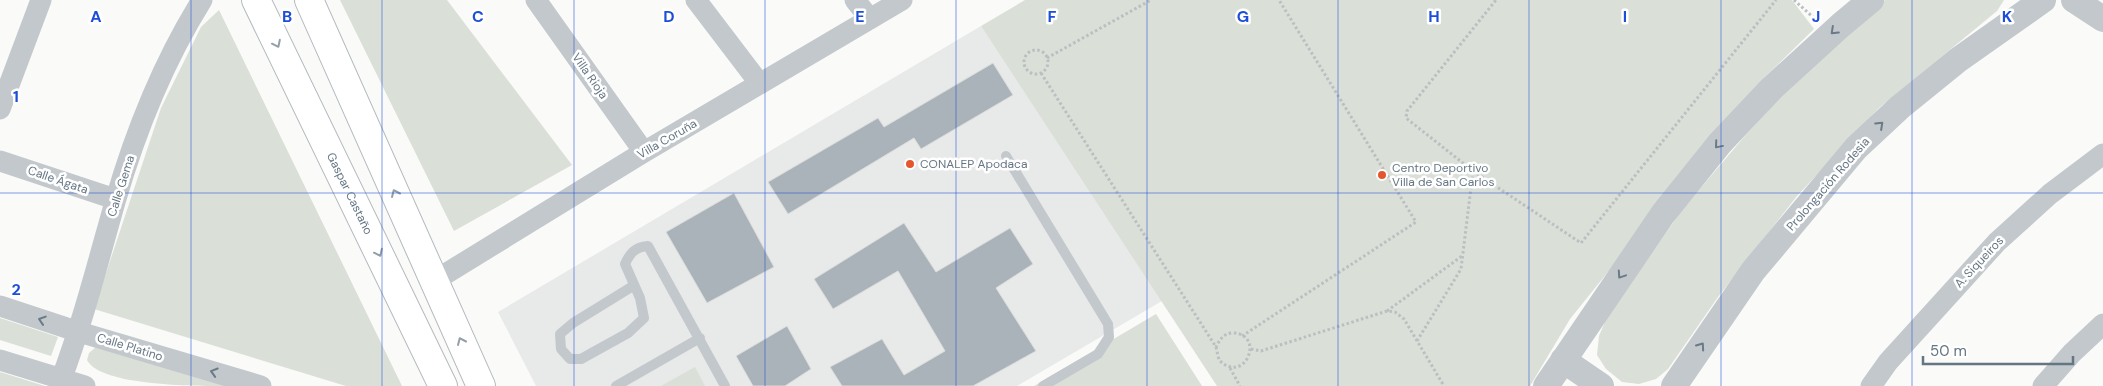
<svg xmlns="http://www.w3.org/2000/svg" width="2103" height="386" font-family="'DM Sans',sans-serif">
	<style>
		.built { fill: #e8e9e9 }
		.green { fill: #dadfd7 }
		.building { fill: #aab3b9; stroke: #dcdcda }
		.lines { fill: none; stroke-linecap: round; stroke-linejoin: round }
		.secondary-casing { stroke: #b3babf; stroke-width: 30 }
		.path { stroke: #bbbfc2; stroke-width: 3; stroke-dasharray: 2.5 2.5; stroke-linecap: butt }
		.service { stroke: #c3c8cc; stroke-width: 10 }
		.minor { stroke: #c3c8cc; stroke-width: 21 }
		.tertiary { stroke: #c3c8cc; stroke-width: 26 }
		.secondary { stroke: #fff; stroke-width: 28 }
		.oneway { stroke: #6a7a87 }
		.oneway2 { stroke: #939fa8 }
		.grid { fill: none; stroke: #1d4ed8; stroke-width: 1; stroke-opacity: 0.55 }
		.poi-dot { fill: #e4572e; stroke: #fff; stroke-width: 2 }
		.labels { text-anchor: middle; stroke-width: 5; stroke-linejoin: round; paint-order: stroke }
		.street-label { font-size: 12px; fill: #657683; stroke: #fff }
		.poi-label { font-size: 12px; fill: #657683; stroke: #fff; text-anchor: start }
		.grid-label { font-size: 16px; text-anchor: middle; font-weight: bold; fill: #1d4ed8; stroke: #fff; stroke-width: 5; stroke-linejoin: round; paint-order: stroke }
	</style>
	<rect width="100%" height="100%" fill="#fafaf8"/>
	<path class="built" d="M981,26L1162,301L1017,386H536L498,312Z"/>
	<path class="green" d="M340,0H447L572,165L454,231Z
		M1025,0H1792L1814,29L1764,78L1570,319L1530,386H1217L981,26Z
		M1885,0H2004L1997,11L1879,108L1797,196L1718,297L1668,369L1656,379L1639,384L1622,382L1606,369L1597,355L1599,336L1607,317L1682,210L1744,137L1813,61Z
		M219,10L402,386H346L94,309L161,108L201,27Z
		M1156,314L1202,386H1034Z
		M0,318L58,337L51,356L0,340Z
		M97,346L226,386C195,386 100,386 87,360L89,353Z
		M695,367L705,386H661Z
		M0,372L45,386H0Z"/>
	<path class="building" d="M993,63L1013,95L921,149L914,138L788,214L768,182L878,118L884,127Z
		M734,193L774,267L707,303L666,232Z
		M904,223L936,272L1010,228L1033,264L996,288L1036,351L973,386H842L830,367L882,339L904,375L945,351L898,271L833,309L814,279Z
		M787,326L811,369L785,386H753L736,356Z"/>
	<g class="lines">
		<g class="secondary-casing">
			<g id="secondary">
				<path id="s1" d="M256,0L443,386"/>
				<path d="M309,0L481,386"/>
			</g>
		</g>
		<path class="path" d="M1794,0L1814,18
			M1024 62a12 12 0 1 1 24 0a12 12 0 1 1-24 0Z
			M1047,58L1151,0
			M1041,73L1216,347L1219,360C1245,386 1266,334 1233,333C1224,333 1220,339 1216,347
			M1473,171L1581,243L1776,0
			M1387,311L1462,256
			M1242,336L1416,222L1279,0
			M1417,341L1461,269L1473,171L1406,118L1407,111L1496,0
			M1251,349L1261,351L1387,311L1395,312L1404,319L1444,386
			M1230,368L1240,386"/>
		<path class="service" d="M1006,156L1108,324L1109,337L1098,354L1043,386
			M633,286L573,323L560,334L561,349L570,359H581L628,333L644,318L640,298L625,264C630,253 635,247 648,246L725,386
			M616,386L700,338"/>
		<path class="minor" d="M536,0L644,152
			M696,0L760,84
			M855,0L870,19
			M0,109L41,0
			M0,161L115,199
			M434,281L644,152L902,0
			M0,306L79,332L261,386
			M0,360L85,386
			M61,380C83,321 98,262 115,202C135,133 164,61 202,0
			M1871,386L1888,362L1997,242L2050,194L2103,154
			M2043,386L2072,353L2103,324"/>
		<path class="tertiary" d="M2074,0L2103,19
			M1563,360L1601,386
			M1546,386L1663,214L1720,143L1772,88L1841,25L1871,0
			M1674,386L1753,271L1856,148L1900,107L1958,60L2043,0"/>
		<use href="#secondary" class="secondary"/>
	</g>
	<defs><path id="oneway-chevron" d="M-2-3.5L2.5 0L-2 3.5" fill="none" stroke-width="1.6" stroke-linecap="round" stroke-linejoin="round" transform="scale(1.25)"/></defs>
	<g class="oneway">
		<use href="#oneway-chevron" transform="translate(1834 31) rotate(137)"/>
		<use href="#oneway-chevron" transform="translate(1880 125) rotate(-43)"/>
		<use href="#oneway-chevron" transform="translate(1718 145) rotate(130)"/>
		<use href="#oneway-chevron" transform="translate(1621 275) rotate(124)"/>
		<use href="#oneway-chevron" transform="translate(42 320) rotate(-162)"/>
		<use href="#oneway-chevron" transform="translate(1701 346) rotate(-55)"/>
		<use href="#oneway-chevron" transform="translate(214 372) rotate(-163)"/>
	</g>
	<g class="oneway2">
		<use href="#oneway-chevron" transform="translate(277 44) rotate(64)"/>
		<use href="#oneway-chevron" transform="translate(395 193) rotate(-114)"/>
		<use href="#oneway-chevron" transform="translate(379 253) rotate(64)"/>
		<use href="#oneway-chevron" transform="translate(461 341) rotate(-114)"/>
	</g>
	<path class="grid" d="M191,0V386M382,0V386M574,0V386M765,0V386M956,0V386M1147,0V386M1338,0V386M1529,0V386M1721,0V386M1912,0V386M0,193H2103"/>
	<g class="poi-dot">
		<circle cx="910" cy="164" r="5"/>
		<circle cx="1382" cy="175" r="5"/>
	</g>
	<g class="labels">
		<g class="street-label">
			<text transform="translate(590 76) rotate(55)" y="4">Villa Rioja</text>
			<text transform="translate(667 139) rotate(-30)" y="4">Villa Coruña</text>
			<text transform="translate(58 180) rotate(19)" y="4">Calle Ágata</text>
			<text transform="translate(1828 184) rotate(-49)" y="4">Prolongación Rodesia</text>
			<text transform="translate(121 186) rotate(-72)" y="4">Calle Gema</text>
			<text dy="4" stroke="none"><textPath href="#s1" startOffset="215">Gaspar Castaño</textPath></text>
			<text transform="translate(1979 262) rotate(-47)" y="4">A. Siqueiros</text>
			<text transform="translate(130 347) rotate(17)" y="4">Calle Platino</text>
		</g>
		<g class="poi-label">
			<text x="920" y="168">CONALEP Apodaca</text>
			<text x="1392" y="172">Centro Deportivo<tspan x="1392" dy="14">Villa de San Carlos</tspan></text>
		</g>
	</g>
	<g class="grid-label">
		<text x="96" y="22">A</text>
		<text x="287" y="22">B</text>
		<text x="478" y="22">C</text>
		<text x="669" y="22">D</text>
		<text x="860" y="22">E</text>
		<text x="1052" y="22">F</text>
		<text x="1243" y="22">G</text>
		<text x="1434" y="22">H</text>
		<text x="1625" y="22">I</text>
		<text x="1816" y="22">J</text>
		<text x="2007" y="22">K</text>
		<text x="16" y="102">1</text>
		<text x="16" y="295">2</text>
	</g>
	<path d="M1923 356v8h150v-8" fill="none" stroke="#657683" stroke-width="2.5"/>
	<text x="1930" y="356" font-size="15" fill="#657683" stroke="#ffffff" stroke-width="4" paint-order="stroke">50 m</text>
</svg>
